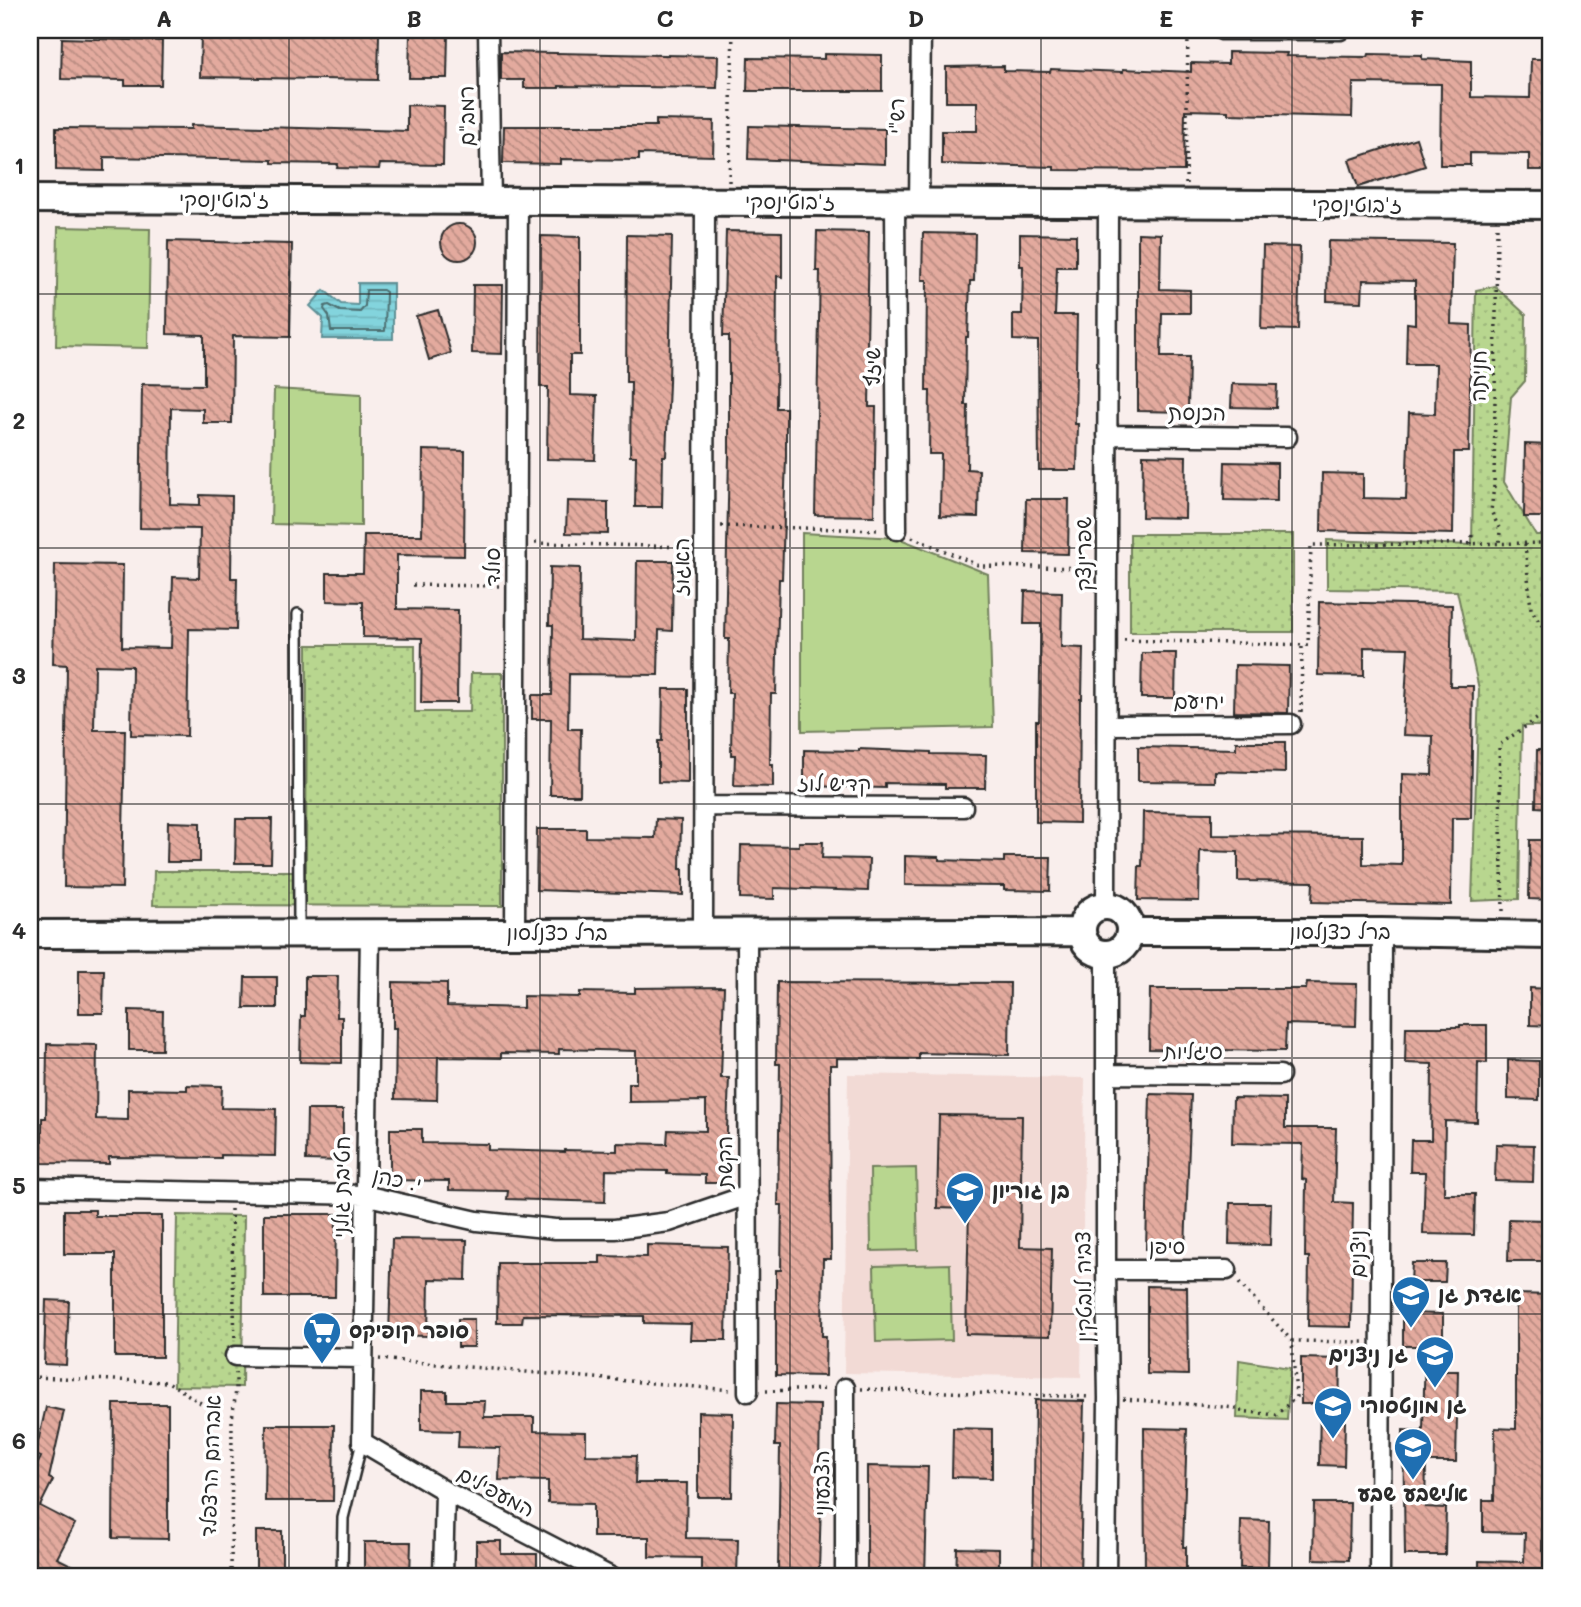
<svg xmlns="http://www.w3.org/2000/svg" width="1581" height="1607" font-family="Mali,'Playpen Sans Hebrew',sans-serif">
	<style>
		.built { fill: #f2dad5 }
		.green { fill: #b8d68f; stroke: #72805d; stroke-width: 2 }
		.park { fill: url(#park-dots); stroke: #72805d; stroke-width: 2 }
		.water { fill: url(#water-rules); stroke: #609096; stroke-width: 2 }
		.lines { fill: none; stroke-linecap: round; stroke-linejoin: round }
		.shore { stroke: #4e6f72; stroke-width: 2 }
		.building { fill: url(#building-back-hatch); stroke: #2b2b2b; stroke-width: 2 }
		.lane-casing { stroke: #2b2b2b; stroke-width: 14 }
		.street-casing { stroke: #2b2b2b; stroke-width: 23 }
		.secondary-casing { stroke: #2b2b2b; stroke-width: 32 }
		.path { stroke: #2b2b2b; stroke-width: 3.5; stroke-dasharray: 2 5; stroke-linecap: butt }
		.lane { stroke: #fff; stroke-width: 9 }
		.street { stroke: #fff; stroke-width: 18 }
		.secondary { stroke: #fff; stroke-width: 26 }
		.grid { fill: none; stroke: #2b2b2b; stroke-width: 2; stroke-opacity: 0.55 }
		.labels { text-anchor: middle; stroke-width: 7; stroke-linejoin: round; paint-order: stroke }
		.street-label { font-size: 21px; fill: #2b2b2b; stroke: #fff }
		.poi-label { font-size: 21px; font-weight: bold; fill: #2b2b2b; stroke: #fff; text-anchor: start }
		.neatline { fill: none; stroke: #2b2b2b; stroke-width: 2.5 }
		.grid-label { font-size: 23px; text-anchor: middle; font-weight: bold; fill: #2b2b2b }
	</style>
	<defs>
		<pattern id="park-dots" width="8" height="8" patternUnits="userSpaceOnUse" patternTransform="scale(1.75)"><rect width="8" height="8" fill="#b8d68f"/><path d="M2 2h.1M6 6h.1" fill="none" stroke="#9eb87c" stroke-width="1.8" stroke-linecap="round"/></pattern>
		<pattern id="water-rules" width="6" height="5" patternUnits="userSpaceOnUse" patternTransform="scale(1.75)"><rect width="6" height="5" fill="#83d4dd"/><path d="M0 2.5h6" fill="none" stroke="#71b6be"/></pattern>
		<pattern id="building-back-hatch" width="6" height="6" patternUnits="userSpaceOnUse" patternTransform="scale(1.75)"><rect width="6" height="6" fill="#e3aa9e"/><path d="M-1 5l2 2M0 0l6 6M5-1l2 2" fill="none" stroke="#b88b81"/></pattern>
	</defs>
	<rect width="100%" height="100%" fill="#f9eeec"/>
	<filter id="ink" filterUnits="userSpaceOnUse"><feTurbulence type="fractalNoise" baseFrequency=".0143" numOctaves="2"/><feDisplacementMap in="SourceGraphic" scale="14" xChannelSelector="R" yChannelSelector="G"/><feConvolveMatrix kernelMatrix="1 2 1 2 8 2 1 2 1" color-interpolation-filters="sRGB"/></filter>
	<g filter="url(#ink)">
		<path class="built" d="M848,1074L1085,1078L1081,1377L844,1373Z"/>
		<path class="green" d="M58,227L150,229L148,348L56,346Z
			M274,389L361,394V526L271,524Z
			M802,533L898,538L988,574L993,727L802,731Z
			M916,1168L918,1250L871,1251L870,1169Z
			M950,1264L952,1340L876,1342L874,1266Z"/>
		<path class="park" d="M1495,286L1526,315L1525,381L1511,397L1504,482L1536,535H1551V726H1522L1519,899L1472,901L1479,689L1457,591L1327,589V540L1472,545L1476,290Z
			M1130,534H1293V632H1130Z
			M307,645H415V712H470L471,673H502V906L153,905L154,871H306Z
			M177,1215L244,1216L242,1387L174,1386Z
			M1239,1360L1290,1368L1287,1420L1237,1418Z"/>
		<path class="water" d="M358,283H393V339H322L323,318L310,306L324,290L341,304L358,305Z"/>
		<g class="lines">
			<path class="shore" d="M366,290H383L386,292L385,331H331L329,316L324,309L325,306L329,305L340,311L360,312L365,306Z"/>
		</g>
		<path class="building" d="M265,30L379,34L378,80L200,77L201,32L265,33Z
			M410,33H448L447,78H409Z
			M62,38L162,41L161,85H125V80L61,79Z
			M501,52L718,56L717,88L559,86V88H524V80H501Z
			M1228,52L1287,53L1286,56L1368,57L1369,54L1422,55V59L1471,61V97L1530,98L1531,59H1551V170H1529V154L1470,153V165H1440L1441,84L1353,83L1352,117L1228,114V111L1185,110L1184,171L1054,170V167L942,164V131H977V102H946V67L1004,66V71L1050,72L1051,69L1123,72V69L1191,72V63L1228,64Z
			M824,54L882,55V91H747L748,58L824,59Z
			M407,105L444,106L443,165L380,164L379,169L337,168L338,164L272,163V160L104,157V171L56,170V128L191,129V125L407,131Z
			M656,120L714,121L713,156L639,154V160L561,159V164L503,163L504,126H656Z
			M749,126L885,129V164L748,159Z
			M1416,138L1425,166L1358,187L1349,160Z
			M441 242a18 18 0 1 1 36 0a18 18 0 1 1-36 0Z
			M726,231L782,232V277L777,276L776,408H786V457L782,579H779L776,694H771L770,764H773V787L734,786L735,755H731L732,693H728L729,639H725L729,456V336H723Z
			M817,231L869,232L867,347H870L869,407H876L874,516L815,515L820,271H816Z
			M923,233L975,234L974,281H970L968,337H966L965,405H968L967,469L979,470L978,517L940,516L941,454H929L930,391H926L927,280H922Z
			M1138,233L1161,234L1160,289L1190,290V313H1162L1161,357H1189L1188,412L1138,411Z
			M1020,234L1076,235V267H1057L1055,315H1077L1075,424H1078L1077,470H1039L1038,341L1013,340V314H1022L1023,266H1020Z
			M627,235L672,236L669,383L666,456H663L662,507H635L636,456H630L631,382H626Z
			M541,236L580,237V355H570V395L597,396L595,460L547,459L548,387H540Z
			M168,241L292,244L290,337L233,336L232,423H203V409L171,408L170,504L200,505V495L232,496L231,578H237L236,630L189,629L187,736L131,735L132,666L95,665L94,730H125L122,888L64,887L67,665L53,664L55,564L123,565L122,647L171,648L173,577L199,578L200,529L140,528L142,384L204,385V335L167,334Z
			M1328,241L1453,243L1451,324L1471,325L1469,452H1454L1453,534L1321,531L1322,473L1363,474V498L1406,499L1409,413L1435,414L1436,364H1406L1407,323L1415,324V281L1363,280L1362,302L1327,301Z
			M1263,246L1300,247L1298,330L1261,329Z
			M473,285H503L502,354L472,353Z
			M438,310L451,353L429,360L416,316Z
			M1232,384L1277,385L1276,408L1231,407Z
			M1525,444L1551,445V517H1524Z
			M423,450L465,451L464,556L397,555V609L458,610L457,703H421L422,638L363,637V602L327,601V573H363L364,535H422Z
			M1143,455L1186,456L1185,518L1142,517Z
			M1225,462L1277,463V501L1224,500Z
			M1026,499H1069L1068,554L1025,553Z
			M567,501L608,502V534L566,533Z
			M637,561H673L672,631L659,630L658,675L569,674L568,729H581L580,795H550L551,719H532V695H552L553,625H549L550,567L580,568L579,639L636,641Z
			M1025,591L1062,592L1061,647L1083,648L1082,699H1080L1079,823L1036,822V721H1039L1041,624H1024Z
			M1319,602L1452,605L1450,686H1473L1471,818H1452L1451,905L1312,902L1313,882L1238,881V852L1200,851L1199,901L1138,900L1139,866H1142L1143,812L1212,813V835L1363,836V864L1402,865V774L1432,775L1433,736L1403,735L1408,648L1364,647V676L1318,675Z
			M1142,653H1176L1175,698H1141Z
			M1235,665L1289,666L1288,713L1234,712Z
			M663,689H688V783L658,782V741H662Z
			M1236,742H1285V773L1215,771V782L1138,781V747L1236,749Z
			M859,749L931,752V754L986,755L985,788H945V784L885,783V788L804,786V750L859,751Z
			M1537,750H1551V808L1536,807Z
			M236,819H272L271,863H235Z
			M656,819L681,820L680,869H683V895L536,890L537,829H586V837L655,838Z
			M168,822L200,823V862H167Z
			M1530,840H1551V900L1529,899Z
			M799,842H823L822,858L869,859L868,891L774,888V899L740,898L741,845L799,846Z
			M905,856L939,857V860L1004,862V857H1051L1050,891L1004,890V886L905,885Z
			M79,970H104L103,1013H79Z
			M305,976H338L337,1017H342V1063L300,1062L301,1016H305Z
			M245,977H277V1008H244Z
			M393,982L447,983V1006L523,1008V996L580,997V992L635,993V988L724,987L721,1078H729L725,1183H705V1175L667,1174V1171L606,1170L605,1202L507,1199L508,1191L449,1190V1181L390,1180V1129H422V1143L488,1144V1150L564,1152V1150L617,1151V1143L667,1144L668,1130L706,1131V1101L629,1102V1083H636V1051L559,1049V1054L501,1053V1058L438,1057L437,1100L395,1099L396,1028H393Z
			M777,982L1010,983L1009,1055L919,1053V1059L837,1058V1065H830L831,1259H823L822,1336H826L825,1376L776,1375V1270H781L782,1205H778L780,1064H776Z
			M1307,983L1357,984L1356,1026L1286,1024L1285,1051L1149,1049L1150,989H1306Z
			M1530,988L1551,989V1026L1530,1025Z
			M129,1010L163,1011L162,1050H129Z
			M1460,1025H1487V1063L1478,1062L1477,1122L1445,1121L1444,1194H1475L1474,1235L1423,1234L1425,1172H1410L1411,1140H1431L1432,1064L1405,1063L1406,1027H1460Z
			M47,1044L97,1045L96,1119L128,1120V1089L187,1090V1085L222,1086L221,1108L276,1109L275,1156L221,1155V1158L109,1157V1164L42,1163V1118H46Z
			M1508,1060L1539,1061V1100L1508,1099Z
			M1150,1094L1191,1095L1185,1249H1146Z
			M1233,1098L1285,1099V1128H1336L1334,1202L1353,1203L1351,1327L1308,1326L1309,1257H1305L1306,1180L1302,1179L1303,1144L1232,1143Z
			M307,1110H343V1161L306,1160Z
			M939,1115L1022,1116L1020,1247L1052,1248L1050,1336L966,1334L969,1209L937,1208Z
			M1496,1144L1534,1145L1533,1182L1495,1181Z
			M1230,1203H1271L1270,1245L1229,1244Z
			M64,1210H95V1216H162V1357H115V1254H64Z
			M264,1214H336L335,1297H264Z
			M1509,1219L1547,1220V1261H1508Z
			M392,1239L467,1240L466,1280L429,1279L428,1336L389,1335Z
			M647,1245L728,1247L726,1340H690L691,1324L644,1323V1316L523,1315L522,1323H497L498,1263H600V1256L647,1257Z
			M1412,1263H1446L1445,1282H1411Z
			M1147,1286L1187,1287L1188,1375L1147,1374Z
			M1516,1294L1551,1295L1548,1474H1543L1542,1551H1547L1546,1577H1479V1561L1524,1562L1525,1533L1483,1532V1500H1494L1495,1428L1516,1429Z
			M46,1300L69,1301L66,1365L44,1364Z
			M1403,1313L1443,1314V1371H1458L1456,1462H1426L1425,1507L1446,1508L1445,1555H1405L1403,1430L1423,1431L1425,1346H1403Z
			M458,1319H474V1347H458Z
			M1301,1358L1340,1359L1339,1422H1345L1344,1466L1319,1465L1320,1404H1301Z
			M421,1391H447V1401H485L484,1417H534V1431L586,1432V1455L636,1456L635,1483H687L686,1538L738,1539L737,1577L701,1576V1558L649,1557V1537H593V1504L548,1503V1481L499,1480L500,1448L458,1447L459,1431L421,1430Z
			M1035,1400L1084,1401L1080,1577H1033Z
			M114,1404H168V1539L113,1538Z
			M776,1404L820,1405L819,1470H822L819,1570L778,1569L780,1446H775Z
			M46,1407L64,1411L49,1478L53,1480L40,1506L75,1524L57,1558L73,1566L68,1577H30V1479L41,1457L35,1455Z
			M698,1412L733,1413L732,1497H698Z
			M266,1425H334L333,1501H265Z
			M953,1428L992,1429V1478L952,1477Z
			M1144,1428L1187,1429L1183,1547H1186V1577H1145Z
			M867,1466L928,1467L925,1576L867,1575Z
			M1314,1503H1350L1349,1560L1313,1559Z
			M1241,1520L1269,1521L1268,1568H1240Z
			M256,1531H282V1577H256Z
			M476,1541H501V1554H537V1577H476Z
			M364,1542H411L410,1577H364Z
			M957,1548L999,1549V1577H956Z"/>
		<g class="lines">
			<g class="lane-casing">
				<path id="lane" d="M298,614L299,930
					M342,1577L343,1518L362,1442"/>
			</g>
			<g class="street-casing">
				<path id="street" d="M488,30L491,201
					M1222,30H1340
					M895,203L897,530
					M919,203L921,30
					M1107,435L1287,437
					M1107,725L1291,724
					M704,806L963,807
					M1106,905L1108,203
					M747,932L748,1392
					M370,933L362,1442L445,1491L611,1577
					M515,933L518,201
					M703,933L705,202
					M1106,1074L1280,1075
					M30,1188L364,1195L477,1221L555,1229H615L669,1222L748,1195
					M1106,1270H1227
					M235,1356L363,1358
					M845,1388V1577
					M443,1577L445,1491
					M1106,1577L1108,1398L1106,1270V954
					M1380,1577L1382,932"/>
			</g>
			<g class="secondary-casing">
				<path id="secondary" d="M30,199L1551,205
					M1082 930a24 24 0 1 1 48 0a24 24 0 1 1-48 0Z
					M1130,932H1382L1551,935
					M33,934L1081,932"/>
			</g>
			<path class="path" d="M729,182L733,30
				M1186,184L1188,30
				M1497,227L1494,486L1491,511L1500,530L1499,545
				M721,526L881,530
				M912,537L980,566L1091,568
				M535,543L688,547
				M1471,544L1472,535
				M1525,544L1531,609L1551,641
				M413,585L500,586
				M1124,640L1308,645L1311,545L1551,543
				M1301,712L1302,644
				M1503,911L1499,745L1551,709
				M231,1209L235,1341
				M1239,1283L1292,1341
				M379,1359L731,1390
				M30,1377L168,1382L204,1405
				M861,1389L1091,1397
				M766,1391L829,1389
				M1123,1399L1237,1408L1239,1411L1276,1415L1296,1397L1292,1341L1365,1342
				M231,1577L232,1420L236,1390V1373"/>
			<use href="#lane" class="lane"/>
			<use href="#street" class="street"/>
			<use href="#secondary" class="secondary"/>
		</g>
	</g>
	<path class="grid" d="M289,30V1577M540,30V1577M790,30V1577M1041,30V1577M1292,30V1577M30,294H1551M30,548H1551M30,804H1551M30,1058H1551M30,1314H1551"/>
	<defs>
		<g id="school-pin" transform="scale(2.0125)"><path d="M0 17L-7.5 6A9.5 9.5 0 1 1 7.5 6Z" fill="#1f6fb2" stroke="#fff"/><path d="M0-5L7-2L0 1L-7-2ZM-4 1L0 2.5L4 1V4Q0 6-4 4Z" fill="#fff"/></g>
		<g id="supermarket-pin" transform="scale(2.0125)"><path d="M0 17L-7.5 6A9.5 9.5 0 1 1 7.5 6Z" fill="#1f6fb2" stroke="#fff"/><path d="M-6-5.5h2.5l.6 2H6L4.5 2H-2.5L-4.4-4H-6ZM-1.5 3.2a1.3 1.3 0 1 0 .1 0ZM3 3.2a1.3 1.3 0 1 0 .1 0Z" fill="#fff"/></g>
	</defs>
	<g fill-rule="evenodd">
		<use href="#school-pin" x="965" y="1191"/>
		<use href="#school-pin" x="1411" y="1295"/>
		<use href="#supermarket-pin" x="322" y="1331"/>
		<use href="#school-pin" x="1435" y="1355"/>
		<use href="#school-pin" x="1333" y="1406"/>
		<use href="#school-pin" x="1413" y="1447"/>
	</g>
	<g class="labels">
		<g class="street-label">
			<text transform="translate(467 116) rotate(-91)" y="7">רמב"ם</text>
			<text transform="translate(897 116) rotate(-89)" y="7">רש"י</text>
			<text x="224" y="207">ז'בוטינסקי</text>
			<text x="790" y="209">ז'בוטינסקי</text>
			<text x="1357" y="212">ז'בוטינסקי</text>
			<text transform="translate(873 367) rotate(-90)" y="7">שיזף</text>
			<text transform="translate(1479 376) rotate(-89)" y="7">חניתה</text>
			<text transform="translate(1197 413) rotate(1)" y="7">הכנסת</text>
			<text transform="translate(1084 554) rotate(-90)" y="7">שפרינצק</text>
			<text transform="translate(493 567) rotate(-90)" y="7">סולד</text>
			<text transform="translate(682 567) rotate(-90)" y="7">האגוז</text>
			<text x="1199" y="709">יחיעם</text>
			<text x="834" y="791">קדיש לוז</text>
			<text x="1340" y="939">ברל כצנלסון</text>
			<text x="557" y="940">ברל כצנלסון</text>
			<text x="1193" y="1059">סיגליות</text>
			<text transform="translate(725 1162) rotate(-90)" y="7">הקשת</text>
			<text transform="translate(397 1180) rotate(12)" y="7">י. כהן</text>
			<text transform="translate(342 1187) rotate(-89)" y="7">חטיבת גולני</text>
			<text x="1167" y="1254">סיפן</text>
			<text transform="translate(1358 1254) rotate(-90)" y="7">ניצנים</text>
			<text transform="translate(1084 1287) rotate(-91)" y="7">צביה לובטקין</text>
			<text transform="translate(211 1466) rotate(-88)" y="7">אברהם הרצפלד</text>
			<text transform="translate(822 1483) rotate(-90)" y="7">הצבעוני</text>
			<text transform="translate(496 1492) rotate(28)" y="7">המעפילים</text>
		</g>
		<g class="poi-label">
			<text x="992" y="1198">בן גוריון</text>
			<text x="1438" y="1302">אגדת גן</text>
			<text x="349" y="1338">סופר קופיקס</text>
			<text x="1408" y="1362" text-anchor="end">גן ניצנים</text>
			<text x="1360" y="1413">גן מונטסורי</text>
			<text x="1413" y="1501" text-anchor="middle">אלישבע שבע</text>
		</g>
	</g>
	<rect width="1581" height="1607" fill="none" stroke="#fff" stroke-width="77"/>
	<rect x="38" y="38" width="1504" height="1530" class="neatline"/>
	<g class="grid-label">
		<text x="164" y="27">A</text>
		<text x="414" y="27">B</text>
		<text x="665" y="27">C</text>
		<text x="916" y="27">D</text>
		<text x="1166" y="27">E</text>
		<text x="1417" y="27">F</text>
		<text x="19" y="174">1</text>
		<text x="19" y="429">2</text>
		<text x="19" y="684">3</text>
		<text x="19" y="939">4</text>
		<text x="19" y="1194">5</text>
		<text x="19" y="1449">6</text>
	</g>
</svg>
